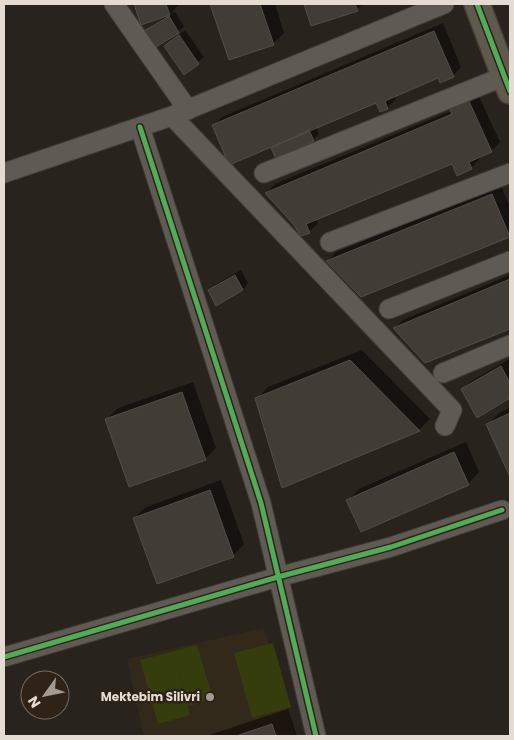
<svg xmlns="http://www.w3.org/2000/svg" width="514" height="740" font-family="Poppins,sans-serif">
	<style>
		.education { fill: #33291b }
		.green { fill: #353d0c }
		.shadow { fill: #0007 }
		.building { fill: #423c37; stroke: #534d48 }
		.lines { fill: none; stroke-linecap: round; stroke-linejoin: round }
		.minor-casing { stroke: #433d39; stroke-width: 21 }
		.major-casing { stroke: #433d39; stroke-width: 28 }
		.minor { stroke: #605a55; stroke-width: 19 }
		.major { stroke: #60594e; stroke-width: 25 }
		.cycleway-casing { stroke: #2f2217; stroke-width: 8 }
		.cycleway { stroke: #51ab58; stroke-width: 5 }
		.poi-dot { fill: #a39b93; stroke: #2f2217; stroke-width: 2 }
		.labels { text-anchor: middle; stroke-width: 5; stroke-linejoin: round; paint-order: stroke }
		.poi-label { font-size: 12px; font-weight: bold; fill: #e4dbd3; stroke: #2f2217; text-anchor: end }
	</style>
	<rect width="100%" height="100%" fill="#29231d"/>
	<path class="education" d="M264,628L295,736H144L127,659Z"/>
	<path class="green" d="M273,643L291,707L252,718L234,653Z
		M197,645L213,699L188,706L176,664L190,715L158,724L140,660Z"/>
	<path class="shadow" d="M135,4H179L170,14L175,12L184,26L178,32L146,31L151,26L167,16L142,24Z
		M211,4H275L284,33L273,44L230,59Z
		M305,4H363L357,9L312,25Z
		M443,23L461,67L453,76L439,77L394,95L396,99L387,108L377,101L316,127L319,134L313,140L272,148L277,143L214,125L222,117Z
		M185,30L204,57L184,73L165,46Z
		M477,92L500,142L491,151L479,157L480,159L471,168L452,163L316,219L318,223L309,232L294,223L267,193L275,184L451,111Z
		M501,186L510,207V235L361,296L328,261L336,252Z
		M241,270L248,283L243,289L217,304L209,291L215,285Z
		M510,275V328L426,362L395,328L403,320Z
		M362,350L430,419L419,430L257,399L268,387Z
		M510,359V397L477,416L462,389L471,381Z
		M193,382L216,448L205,459L107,419L118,408Z
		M510,408V474L488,424L499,413Z
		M466,442L479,472L468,484L348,500L359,489Z
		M221,480L244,544L233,556L134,518L146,507Z
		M288,709L297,736H206Z"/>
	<path class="building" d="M134,4H166L170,15L141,25Z
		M210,4H260L274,45L229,60Z
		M304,4H355L358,11L311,26Z
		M169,16L179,33L154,48L144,31Z
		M434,31L454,77L440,83L438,78L385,101L388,109L380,112L376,103L229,165L212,125Z
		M179,35L199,64L184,75L164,46Z
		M468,99L492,152L469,162L472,169L457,176L452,164L306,224L310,233L301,236L293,224L265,193L452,114L449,108Z
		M309,130L314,141L276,159L271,148Z
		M492,194L510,237L361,297L326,261Z
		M235,275L243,290L216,306L208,290Z
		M510,279V329L425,363L393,328Z
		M350,360L420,431L282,488L255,398Z
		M501,366L510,383V398L477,418L461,389Z
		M182,392L206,460L129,487L105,419Z
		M510,413V477L486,424Z
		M454,452L469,485L361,532L346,500Z
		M210,490L234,557L157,584L133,518Z
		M272,724L276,736H236Z"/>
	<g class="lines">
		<g class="minor-casing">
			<path id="minor" d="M114,4L188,110
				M172,116L452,410L445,426
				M140,127L261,503L316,736
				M4,173L172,116L444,4
				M264,173L505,76
				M330,242L510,173
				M389,309L510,261
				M443,373L510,345
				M4,657L278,577L391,547L502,510"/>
		</g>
		<g class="major-casing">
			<path id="major" d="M477,4L510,91"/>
		</g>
		<use href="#minor" class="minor"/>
		<use href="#major" class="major"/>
		<g class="cycleway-casing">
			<path id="cycleway" d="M477,4L510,91
				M140,127L261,503L316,736
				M4,657L278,577L391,547L502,510"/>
		</g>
		<use href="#cycleway" class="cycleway"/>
	</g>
	<circle class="poi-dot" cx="210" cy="697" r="5"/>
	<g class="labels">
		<g class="poi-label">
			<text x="200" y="701">Mektebim Silivri</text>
		</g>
	</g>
	<rect width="514" height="740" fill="none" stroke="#e4dbd3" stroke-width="10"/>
	<g transform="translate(45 695) rotate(237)"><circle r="24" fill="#2f2217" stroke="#776c62"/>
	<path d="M0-4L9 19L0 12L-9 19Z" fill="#a39b93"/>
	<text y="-8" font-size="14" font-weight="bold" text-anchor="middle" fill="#e4dbd3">N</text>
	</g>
</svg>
